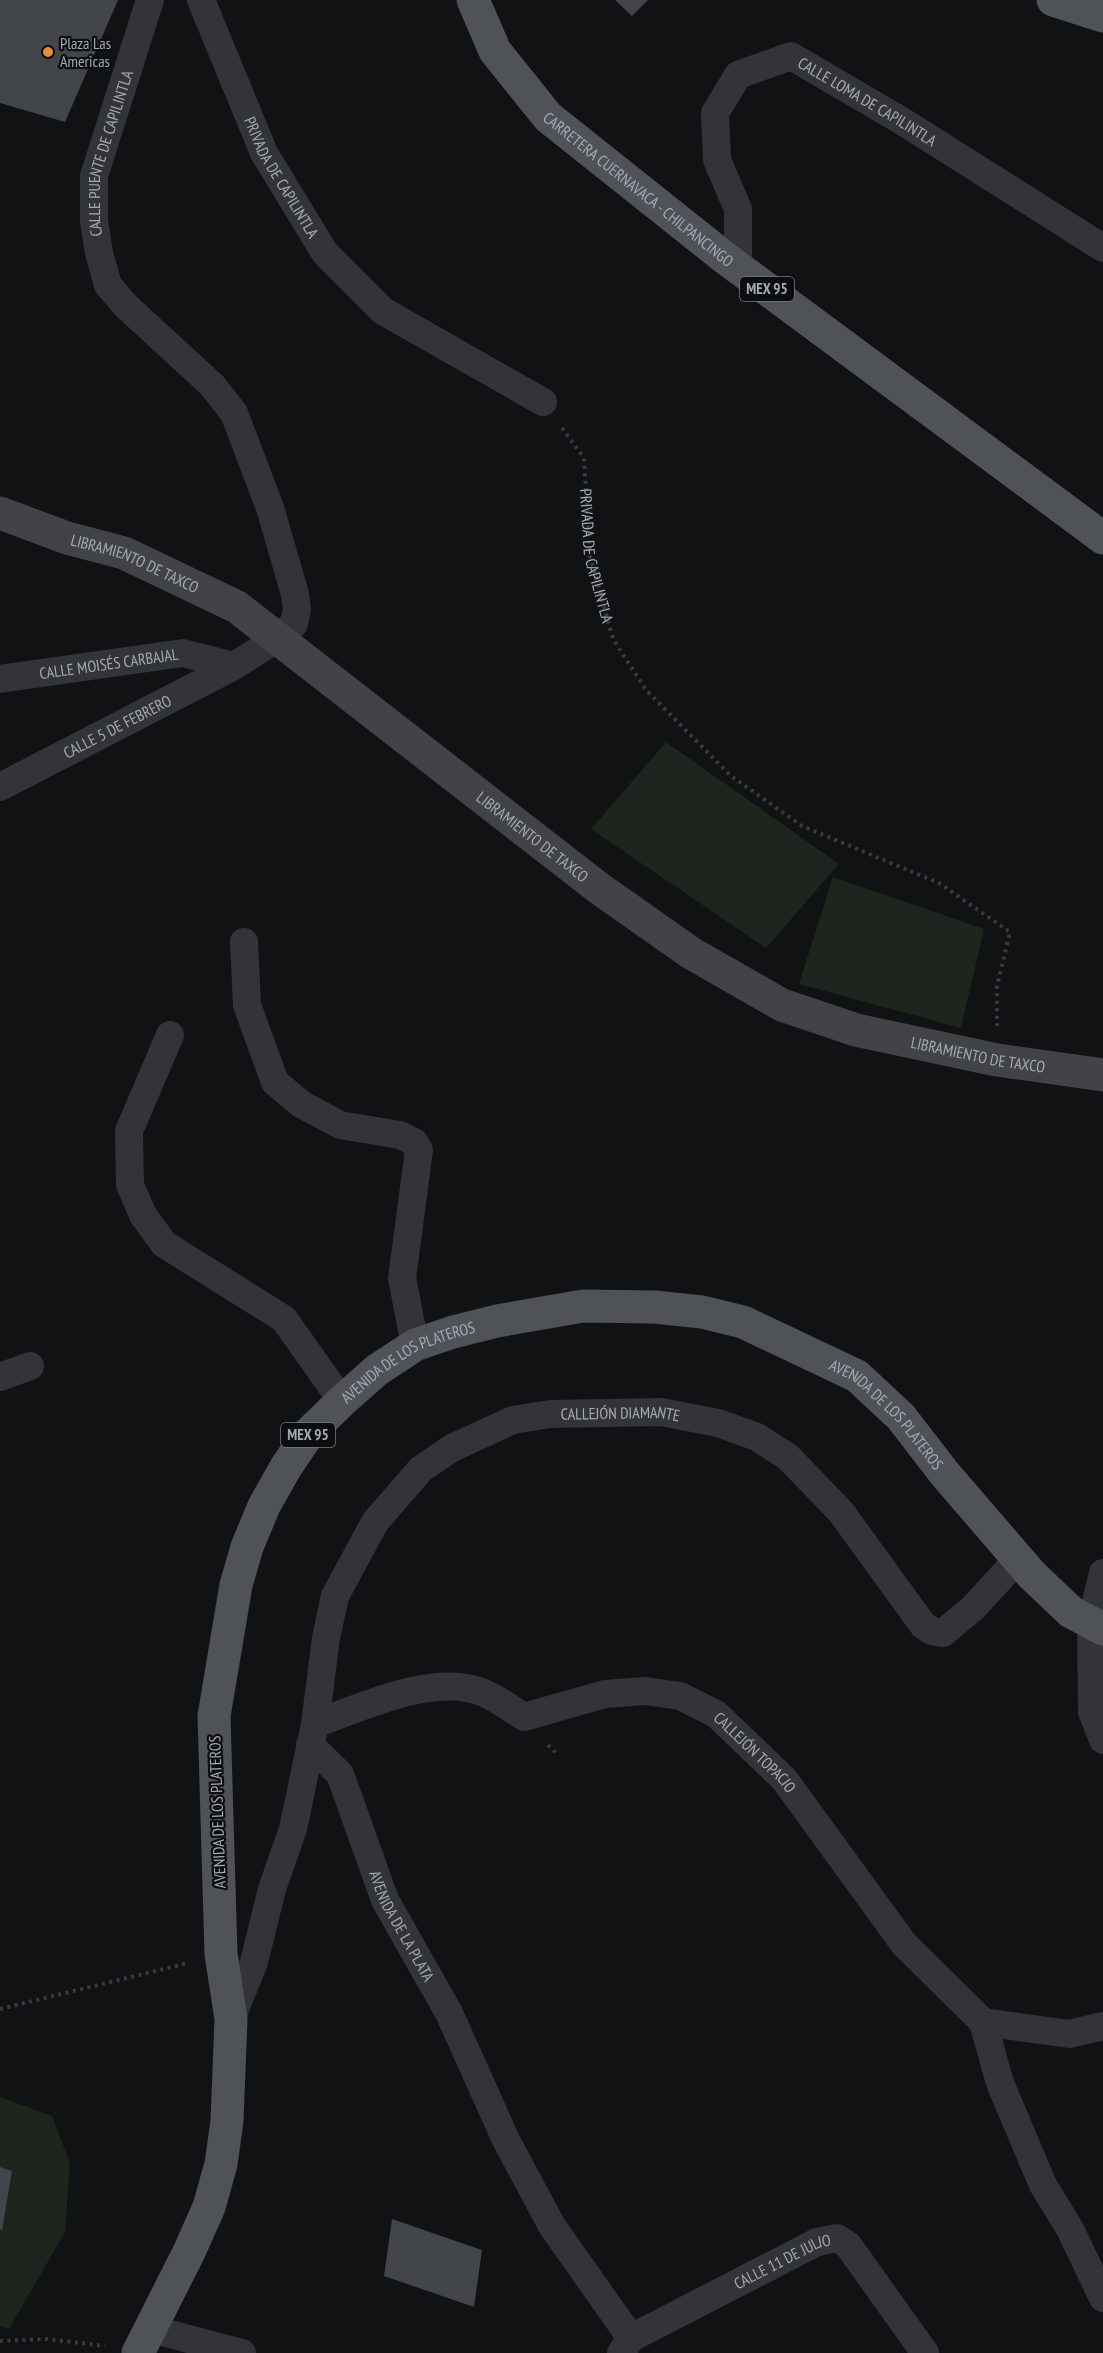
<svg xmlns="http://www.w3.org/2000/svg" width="1103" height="2353" font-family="'PT Sans Narrow',sans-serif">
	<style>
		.green { fill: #1e251e }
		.building { fill: #424549 }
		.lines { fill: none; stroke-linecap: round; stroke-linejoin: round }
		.path { stroke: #393b3f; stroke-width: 4; stroke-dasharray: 3 4.5; stroke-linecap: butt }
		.minor { stroke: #333438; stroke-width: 28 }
		.secondary { stroke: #414347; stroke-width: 33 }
		.primary { stroke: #4f5256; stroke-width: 33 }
		.poi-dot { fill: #e88f34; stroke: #0c0d0e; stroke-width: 2 }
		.labels { text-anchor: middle; stroke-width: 4.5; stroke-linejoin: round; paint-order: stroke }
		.shield { fill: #0c0d0e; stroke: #767c82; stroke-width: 1.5 }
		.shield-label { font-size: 15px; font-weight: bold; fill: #a3abb3 }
		.poi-label { font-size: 16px; fill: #a3abb3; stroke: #0c0d0e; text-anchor: start }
		.street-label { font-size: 16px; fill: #a3abb3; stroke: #0c0d0e }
	</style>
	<rect width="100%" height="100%" fill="#111213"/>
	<path class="green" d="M666,742L839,864L766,948L591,829Z
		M833,877L984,929L961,1028L799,984Z
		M0,2097L52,2116L70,2163L65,2232L9,2329L0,2326Z"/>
	<path class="building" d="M0,0H118L65,122L0,103Z
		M615,0H648L632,16Z
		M0,2167L12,2171L2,2230L0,2229Z
		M392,2219L482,2250L474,2307L384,2276Z"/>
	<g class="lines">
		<g class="path">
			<path id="s1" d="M562,428L584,458L590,556L613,639L646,690L731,776L802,826L939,883L1010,932L997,986V1026"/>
			<path d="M548,1745L556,1753"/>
			<path d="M0,2009L188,1963"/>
			<path d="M0,2341L47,2339L105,2346"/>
		</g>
		<g class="minor">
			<path id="s2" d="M201,0L264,153L325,253L383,311L543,402"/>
			<path id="s3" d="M738,267V209L717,160L715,113L738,75L791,56L902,121L1103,248"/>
			<path id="s4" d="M0,679L183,653L234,666L278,638L294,624L297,609L295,594L270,508L234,413L212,385L126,306L108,285L99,253L94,221V176L150,0"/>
			<path id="s5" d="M0,787L234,666"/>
			<path d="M244,942L247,1005L275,1082L301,1104L340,1125L400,1135L414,1142L419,1150L402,1278L415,1345"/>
			<path d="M170,1035L129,1131L130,1185L143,1215L164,1244L284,1319L342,1401"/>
			<path d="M0,1377L30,1366"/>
			<path d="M1103,1573L1091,1623L1092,1712L1103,1740"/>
			<path id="s6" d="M315,1724C362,1707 435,1672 484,1693C498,1699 511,1709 524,1717L605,1694L645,1691L680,1696L716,1714L784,1779L904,1944L983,2022L1069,2034L1103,2026"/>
			<path id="s7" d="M310,1745L340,1774L385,1900L449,2013L506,2140L552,2226L631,2338"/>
			<path id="s8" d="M231,2019L254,1962L272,1889L293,1829L315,1724L326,1638L335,1596L375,1522L421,1469L452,1448L513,1420L550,1414L661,1412L718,1423L757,1437L788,1457L841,1512L923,1625L932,1631L943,1633L973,1608L1017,1560"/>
			<path d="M983,2022L1000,2083L1043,2185L1070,2229L1103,2298"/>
			<path d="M151,2329L242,2353"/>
			<path id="s9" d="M621,2353L631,2338L817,2242L837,2238L848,2245L925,2353"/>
		</g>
		<path class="secondary" id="s10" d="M0,513L67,538L124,553L237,607L600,889L691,953L782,1005L856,1030L997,1060L1103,1075"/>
		<g class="primary">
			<path id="s11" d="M473,0L495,51L548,117L725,258L1103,538"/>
			<path d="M1053,0L1103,16"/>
			<path id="s12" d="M138,2353L189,2252L209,2207L221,2164L227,2121L231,2019L221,1954L214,1716L236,1585L247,1547L264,1506L286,1467L309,1433L342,1401L377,1370L415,1345L453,1332L497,1321L583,1306L655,1307L702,1312L743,1322L857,1376L901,1417L945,1474L1032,1575L1071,1612L1103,1629"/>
		</g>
	</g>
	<circle class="poi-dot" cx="48" cy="52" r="6"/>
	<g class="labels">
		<g class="shield">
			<rect x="740" y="277" width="54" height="24" rx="4.5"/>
			<rect x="281" y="1423" width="54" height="24" rx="4.5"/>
		</g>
		<g class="shield-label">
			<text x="767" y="294">MEX 95</text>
			<text x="308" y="1440">MEX 95</text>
		</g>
		<g class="poi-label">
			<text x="60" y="49">Plaza Las<tspan x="60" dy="18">Americas</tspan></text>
		</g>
		<g class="street-label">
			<text dy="6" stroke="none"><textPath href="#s3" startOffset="348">CALLE LOMA DE CAPILINTLA</textPath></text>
			<text dy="6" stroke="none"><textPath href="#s4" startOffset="848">CALLE PUENTE DE CAPILINTLA</textPath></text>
			<text dy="6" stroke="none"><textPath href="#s2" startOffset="195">PRIVADA DE CAPILINTLA</textPath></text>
			<text dy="6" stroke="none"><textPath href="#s11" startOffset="256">CARRETERA CUERNAVACA - CHILPANCINGO</textPath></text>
			<text dy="6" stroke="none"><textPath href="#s1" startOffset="136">PRIVADA DE CAPILINTLA</textPath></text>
			<text dy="6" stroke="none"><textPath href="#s10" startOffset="144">LIBRAMIENTO DE TAXCO</textPath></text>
			<text dy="6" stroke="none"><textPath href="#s4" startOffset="110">CALLE MOISÉS CARBAJAL</textPath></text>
			<text dy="6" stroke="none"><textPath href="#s5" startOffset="132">CALLE 5 DE FEBRERO</textPath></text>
			<text dy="6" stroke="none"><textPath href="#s10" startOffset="630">LIBRAMIENTO DE TAXCO</textPath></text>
			<text dy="6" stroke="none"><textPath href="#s10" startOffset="1134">LIBRAMIENTO DE TAXCO</textPath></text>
			<text dy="6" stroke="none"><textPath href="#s12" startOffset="1083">AVENIDA DE LOS PLATEROS</textPath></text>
			<text dy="6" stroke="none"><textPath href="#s8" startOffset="804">CALLEJÓN DIAMANTE</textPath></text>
			<text dy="6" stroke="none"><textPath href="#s12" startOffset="1605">AVENIDA DE LOS PLATEROS</textPath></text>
			<text dy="6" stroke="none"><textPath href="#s6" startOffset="477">CALLEJÓN TOPACIO</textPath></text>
			<text transform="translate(217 1812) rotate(-92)" y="6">AVENIDA DE LOS PLATEROS</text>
			<text dy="6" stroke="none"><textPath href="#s7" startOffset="206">AVENIDA DE LA PLATA</textPath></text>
			<text dy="6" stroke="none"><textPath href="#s9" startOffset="188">CALLE 11 DE JULIO</textPath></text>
		</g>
	</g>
</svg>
